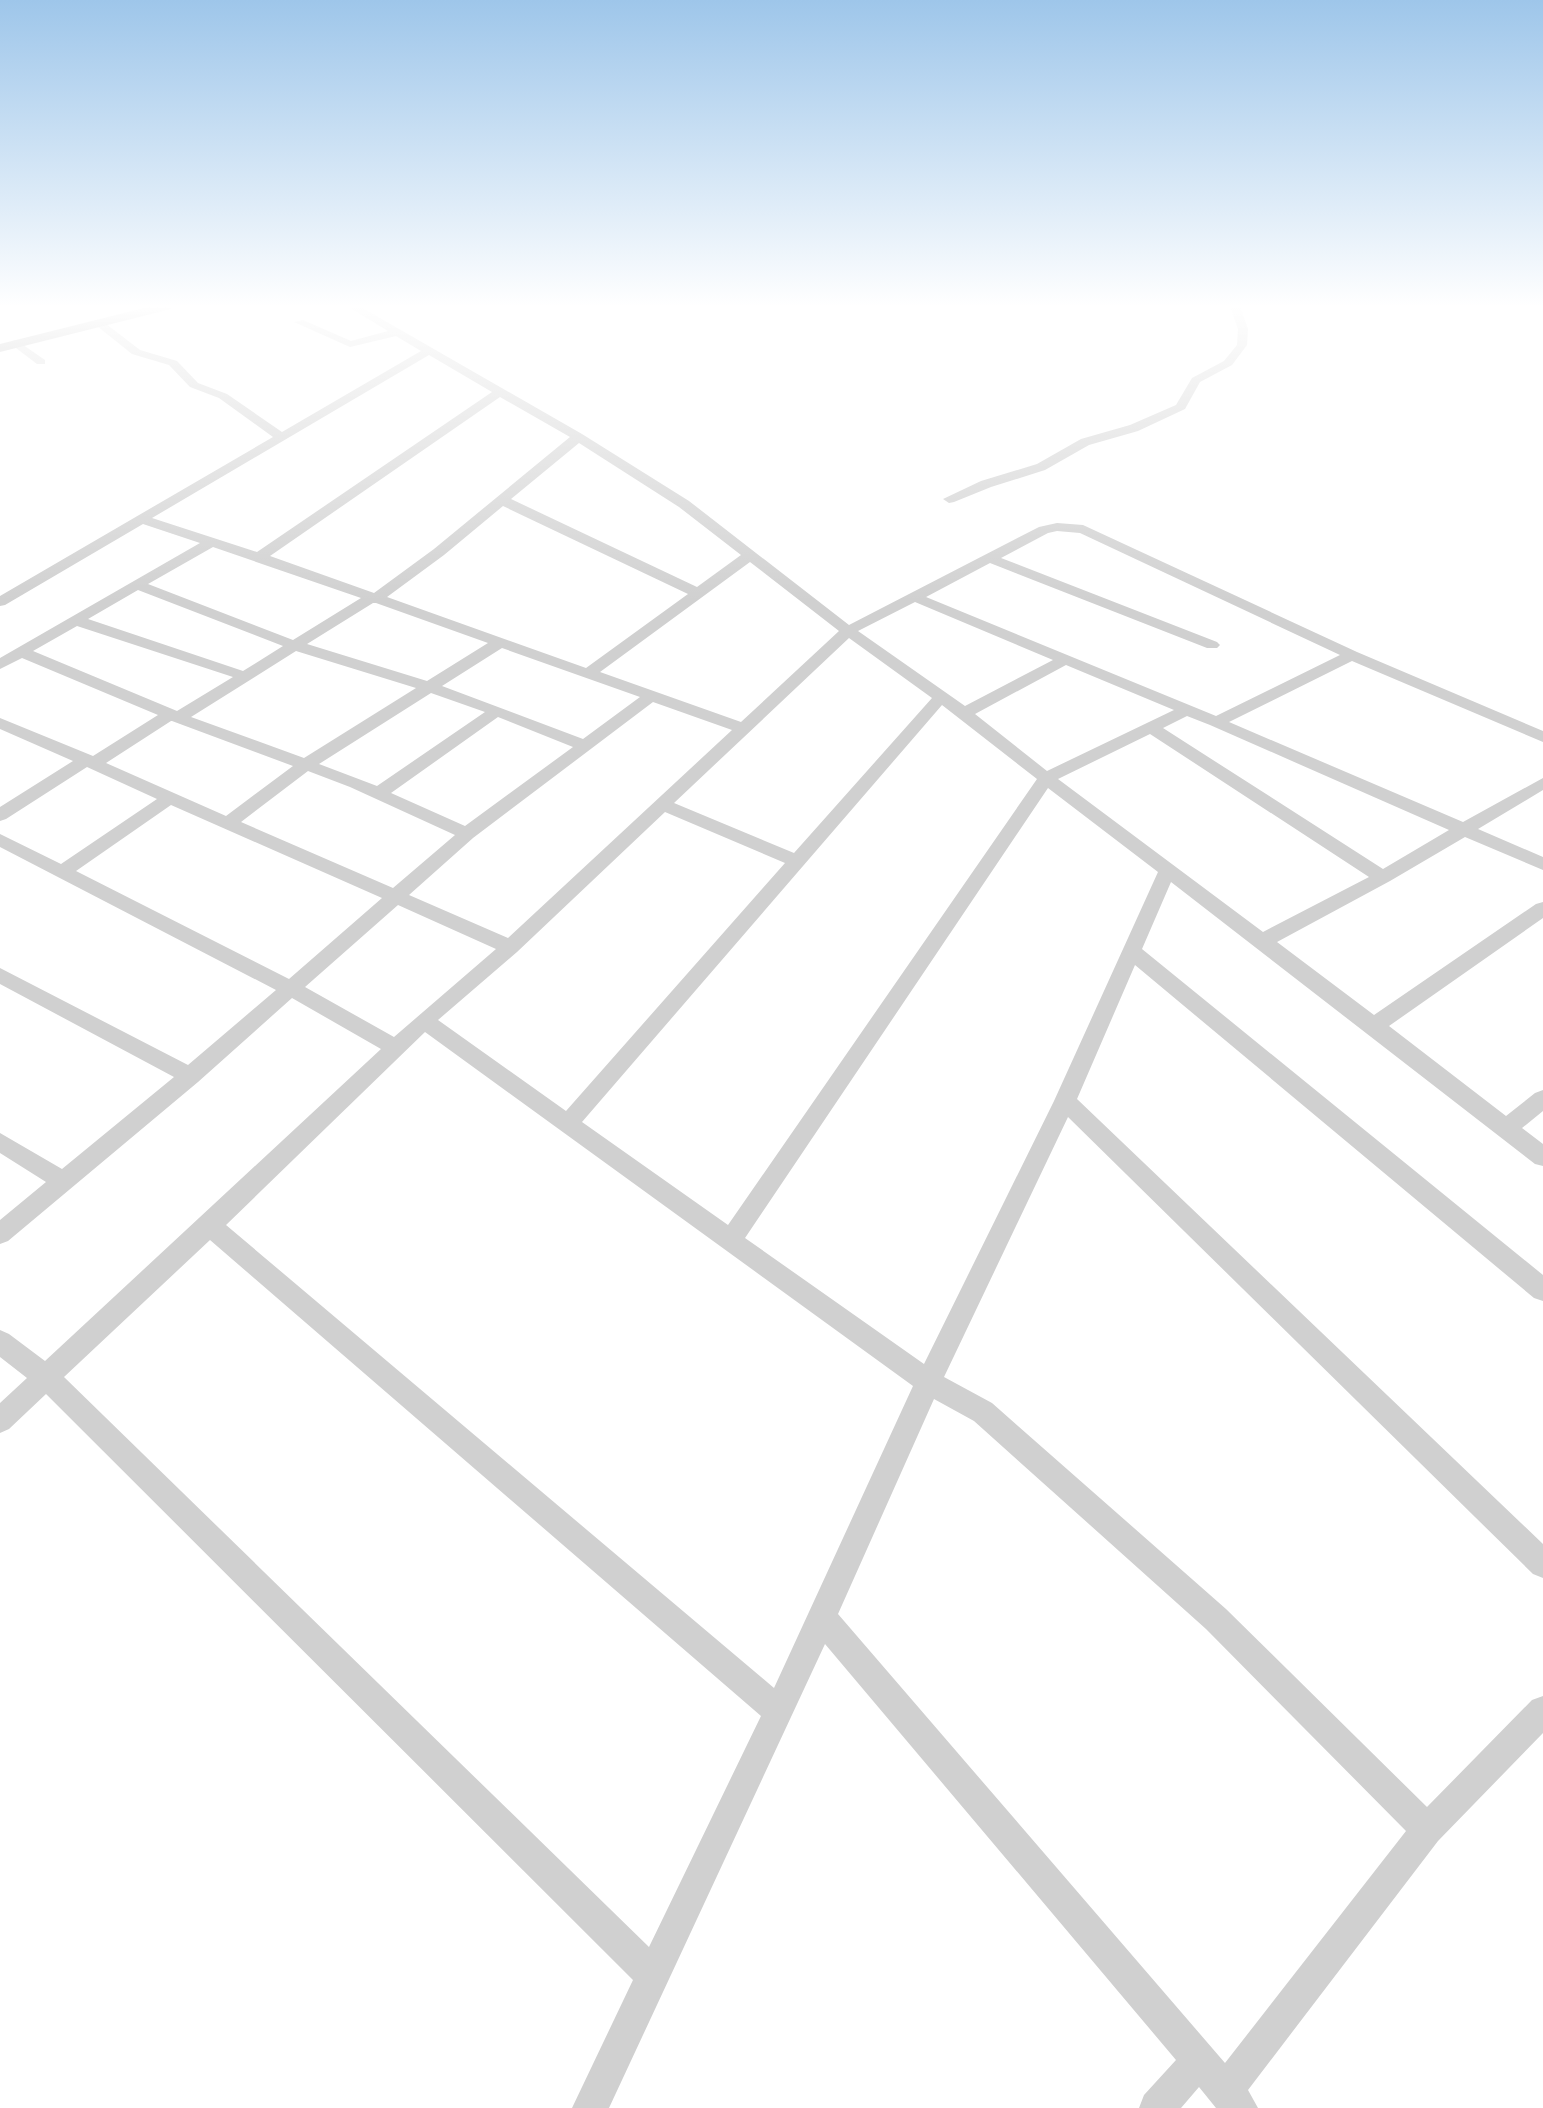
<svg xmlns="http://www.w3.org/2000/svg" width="1543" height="2108" font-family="'IBM Plex Sans',sans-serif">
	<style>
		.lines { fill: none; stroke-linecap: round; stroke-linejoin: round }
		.minor { fill: #d0d0d0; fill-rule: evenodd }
		.major { fill: #ababab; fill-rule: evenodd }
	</style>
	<rect width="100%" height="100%" fill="#fff"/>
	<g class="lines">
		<path class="minor" d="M347,306H359L582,434L689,501L849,625L1039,527L1057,523L1083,525L1357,652L1543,731V742L1352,661L1229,722L1463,822L1543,778V790L1478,829L1543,857V870L1465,837L1390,881L1277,942L1374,1015L1536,904L1543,902V918L1389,1026L1506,1116L1535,1093L1543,1090V1111L1522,1128L1543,1144V1166L1535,1164L1171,882L1142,949L1543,1275V1301L1534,1298L1135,965L1077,1099L1543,1544V1578L1533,1574L1068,1117L944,1377L992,1403L1226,1609L1427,1807L1532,1700L1543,1696V1733L1438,1841L1248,2090L1258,2108H1216L1199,2087L1181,2108H1139L1144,2095L1176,2060L825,1644L609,2108H572L633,1980L46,1394L9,1429L0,1433V1403L27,1378L0,1357V1330L9,1334L45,1361L381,1049L292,998L198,1082L8,1241L0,1244V1220L46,1182L0,1153V1133L62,1169L174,1077L0,984V968L188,1065L276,990L0,847V834L61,864L157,799L87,767L6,819L0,821V807L73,761L0,729V718L93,756L158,715L22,658L0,669V658L200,543L143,524L5,605L0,606V596L273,437L219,398L190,387L169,365L132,354L92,322L101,320L140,350L177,361L198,383L227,394L282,432L421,351L396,336L350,347L294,322L303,320L351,341L388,331ZM429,355L492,392L257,552L152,518ZM500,397L570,437L434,549L374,593L270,556ZM579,443L679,507L741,555L697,587L511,499ZM503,506L688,594L586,668L387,597L444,555ZM1057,531L1080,533L1340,655L1216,716L926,597L990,563L1207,648H1217L1220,645L1217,642L1001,558L1048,533ZM213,547L361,598L293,640L148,584ZM750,562L839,631L741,722L600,672ZM138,590L283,646L243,671L88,619ZM915,602L1053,660L965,706L858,631ZM373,603H376L488,643L427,681L307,644ZM77,626L233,677L177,711L33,651ZM849,638L932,698L794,853L674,803ZM502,648L640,697L583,739L442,686ZM296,651L416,688L304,758L191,717ZM1066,665L1174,710L1047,771L975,714ZM431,693L485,712L377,786L319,764ZM653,702L732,730L508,938L409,895L473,838ZM942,705L1037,779L728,1225L582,1122ZM1187,716L1210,725L1449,830L1383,869L1163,728ZM498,717L573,747L465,826L391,793ZM171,721H172L293,766L226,816L106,763ZM1150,734L1369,877L1263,932L1058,779ZM308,771L350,787L455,835L393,888L241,822ZM1048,788L1158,872L1054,1101L924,1364L745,1238ZM171,805L382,898L289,979L76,871ZM665,812L785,863L566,1111L438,1020L517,952ZM398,905L496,949L394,1037L305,987ZM425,1032L913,1386L774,1688L226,1225ZM210,1240L761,1716L649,1947L64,1377ZM934,1399L974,1421L1206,1629L1406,1831L1225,2063L838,1614Z
			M1230,306H1240L1248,329L1247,345L1232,365L1200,382L1185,409L1138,431L1089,445L1045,470L991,487L954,502L949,503L943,499L981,481L1037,464L1081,439L1130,425L1176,405L1192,378L1224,361L1237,345L1238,329Z
			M16,340L45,360V364H37L12,345V341Z"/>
		<path class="major" d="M152,306H173L171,309L0,352V344Z"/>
	</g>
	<linearGradient id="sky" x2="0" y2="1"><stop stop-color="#9ec6ea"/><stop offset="0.51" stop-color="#fff"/><stop offset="1" stop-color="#fff" stop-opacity="0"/></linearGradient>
	<rect width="1543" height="601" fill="url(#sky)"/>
</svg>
